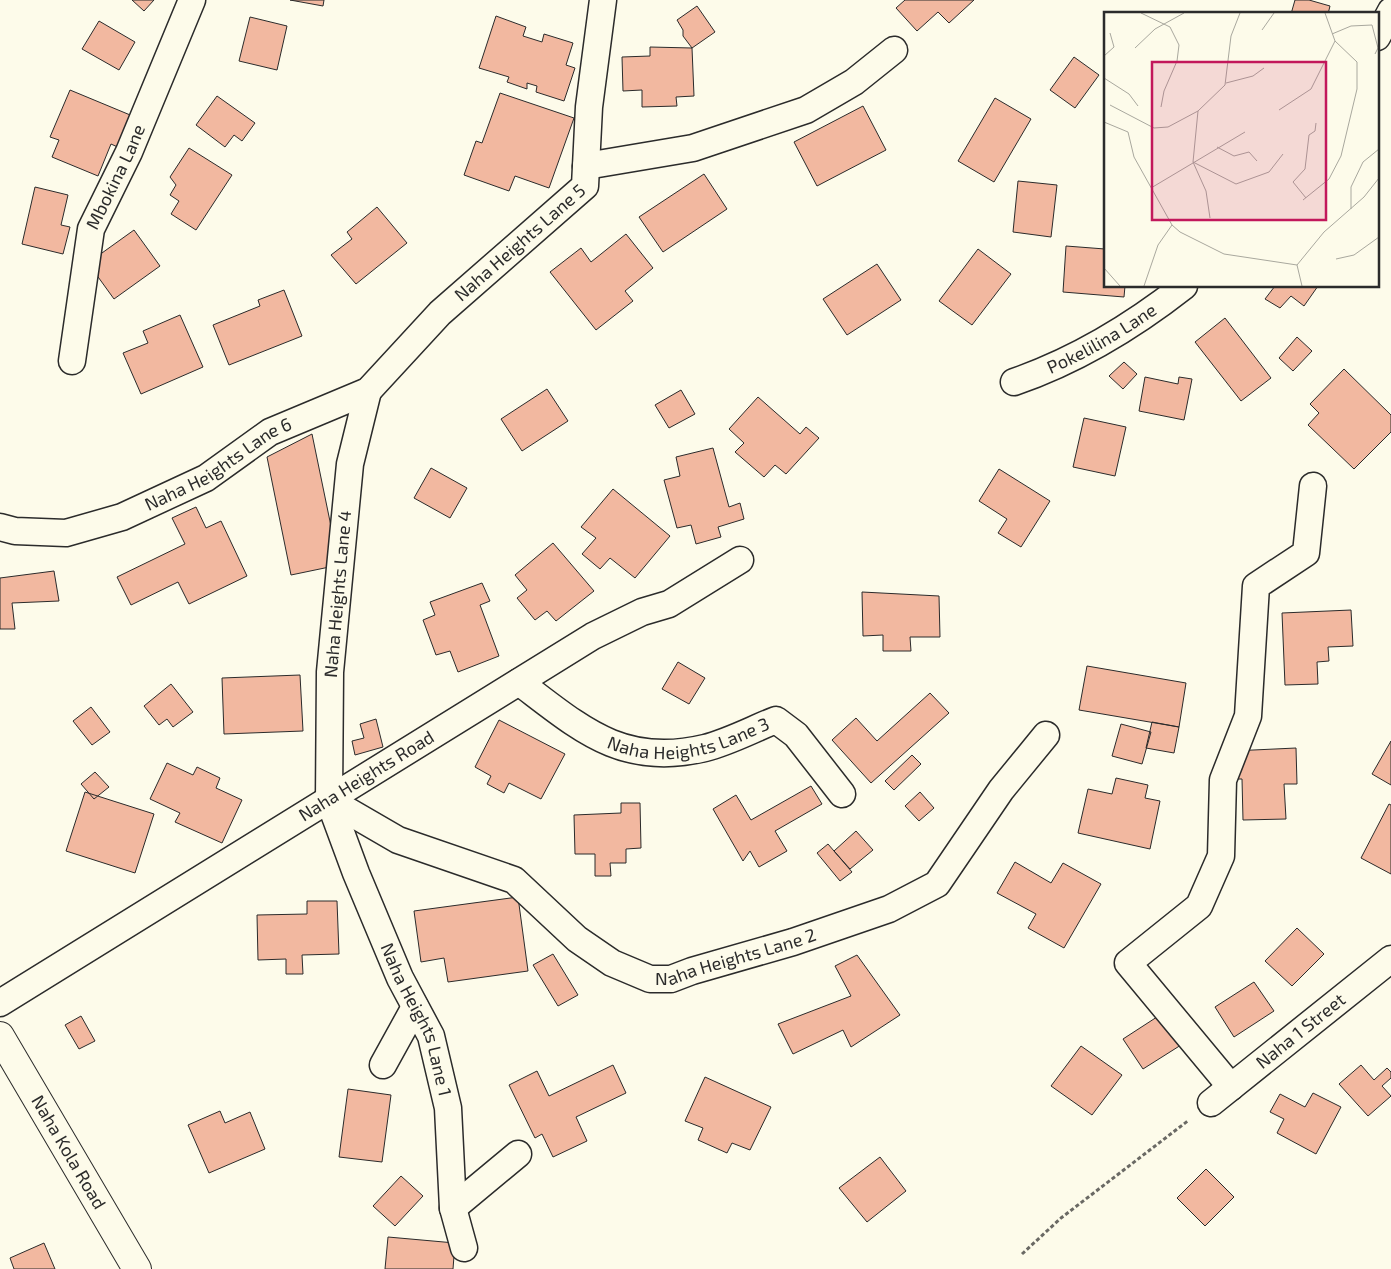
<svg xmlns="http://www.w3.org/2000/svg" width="1391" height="1269" font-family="'Exo 2',sans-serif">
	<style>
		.building { fill: #f2b8a0; stroke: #2b2b2b }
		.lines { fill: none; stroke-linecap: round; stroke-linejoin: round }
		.minor-casing { stroke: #2b2b2b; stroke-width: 29 }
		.tertiary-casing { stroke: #2b2b2b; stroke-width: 30 }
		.path { stroke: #6a6964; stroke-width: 3; stroke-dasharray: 4 2.5; stroke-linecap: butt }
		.minor { stroke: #fdfbea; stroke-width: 26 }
		.tertiary { stroke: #fdfbea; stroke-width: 28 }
		.labels { text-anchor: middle; stroke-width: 4; stroke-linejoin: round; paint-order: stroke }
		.street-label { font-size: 18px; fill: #2b2b2b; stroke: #fdfbea }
		.inset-road { fill: none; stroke: #a9a89e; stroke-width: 1 }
		.view { fill: #c2185b; fill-opacity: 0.15; stroke: #c2185b; stroke-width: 2.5 }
		.inset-edge { fill: none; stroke: #2b2b2b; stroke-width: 2.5 }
	</style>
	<rect width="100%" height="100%" fill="#fdfbea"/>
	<path class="building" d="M132,0H154L144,11Z
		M290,0H324L323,6Z
		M905,0H974L949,23L938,12L917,31L896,8Z
		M1295,0H1309L1330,6L1328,14H1291Z
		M697,6L715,32L692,48L683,36V30L677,20Z
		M496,16L526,27L523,36L542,42L544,34L573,43L566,65L575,68L564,101L536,92L537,86L527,83V89L507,82L509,77L479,68Z
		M250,17L287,26L277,70L239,61Z
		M99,21L135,42L119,70L82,49Z
		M650,47L692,48L694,96L676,97L677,106L642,107V90L623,91L622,57L650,56Z
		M1074,57L1099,75L1075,108L1050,90Z
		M70,90L135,117L122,149L111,144L98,176L52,157L59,140L50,137Z
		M500,93L574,118L549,188L515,176L509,191L464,175L476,141L482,143Z
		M217,96L255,123L242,141L234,135L225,147L196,125Z
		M995,98L1031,119L994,182L958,161Z
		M863,106L886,150L817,186L794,142Z
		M189,148L232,175L196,230L171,214L179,201L170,195L176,185L170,177Z
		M704,174L727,209L663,252L639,217Z
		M1018,181L1057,185L1051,237L1013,232Z
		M35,187L68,195L61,225L70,227L63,254L22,244Z
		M377,207L407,243L356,284L331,255L352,239L347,232Z
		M134,230L160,266L114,299L88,263Z
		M626,234L653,268L625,291L633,301L596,330L550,272L581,248L591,262Z
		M1066,246L1105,249V286H1125L1124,297L1063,292Z
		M978,249L1011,274L972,325L939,301Z
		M877,264L901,300L847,335L823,299Z
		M1275,286H1318L1304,306L1291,296L1280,308L1265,299Z
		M284,290L302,336L229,365L213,325L260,306L258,300Z
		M180,315L203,367L141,394L123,353L148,343L143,331Z
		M1225,318L1271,378L1241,401L1195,342Z
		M1297,337L1312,351L1293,371L1279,358Z
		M1124,362L1137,374L1123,389L1109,376Z
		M1344,369L1391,415V432L1354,469L1308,425L1319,413L1310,404Z
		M1145,377L1178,384L1179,377L1192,379L1184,420L1139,411Z
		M547,389L568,421L522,451L501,419Z
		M681,390L695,414L669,428L655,405Z
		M758,397L800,434L806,427L819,438L786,474L775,465L764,477L735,452L744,443L729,429Z
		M1084,418L1126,427L1115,476L1073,467Z
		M312,434L339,565L291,575L267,457Z
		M713,448L729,507L740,503L744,519L718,527L721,537L696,544L691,525L677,528L664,480L680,476L676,457Z
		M431,468L467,488L450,518L414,498Z
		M999,469L1050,501L1021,547L998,533L1007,519L979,501Z
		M613,489L670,536L635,578L610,558L600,569L582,554L596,538L581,527Z
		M196,507L206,528L221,521L247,576L189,604L178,582L131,605L117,577L185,544L172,518Z
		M553,543L594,591L556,621L547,611L535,620L517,598L527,590L515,575Z
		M54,571L59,601L12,603L15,629H0V578Z
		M482,583L490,601L480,605L499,656L458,672L450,651L436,655L423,620L435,615L430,602Z
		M862,592L939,596L940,637H910L911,651H883V635L863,636Z
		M1351,610L1353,646L1328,647L1329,661L1317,662L1318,684L1285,685L1282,613Z
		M678,662L705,678L689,704L662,689Z
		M1087,666L1186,683L1179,727L1079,710Z
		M300,675L303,731L224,734L222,678Z
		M171,684L193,712L173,727L167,719L159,725L144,706Z
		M930,693L949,713L871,783L832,740L856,718L877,741Z
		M91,707L110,732L92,745L73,721Z
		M376,719L383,747L355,755L352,741L364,738L360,724Z
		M499,720L565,754L541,799L509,783L504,793L487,784L491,776L475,767Z
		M1152,722L1179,727L1174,753L1146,748Z
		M1121,724L1151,732L1142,764L1112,756Z
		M1391,741V785L1372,774Z
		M1296,748L1297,784H1284L1286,819L1243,820L1242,779H1233L1232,751Z
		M912,755L921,764L894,790L885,781Z
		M167,763L193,775L197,767L220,778L216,788L242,800L222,843L175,822L180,813L150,799Z
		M95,772L109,787L94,799L81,784Z
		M1116,778L1148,785L1145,798L1160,801L1150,849L1078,833L1088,789L1112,794Z
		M811,786L822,804L775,831L787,851L759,867L750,851L743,861L713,809L736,795L751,820Z
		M85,792L154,814L135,873L66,851Z
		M920,792L934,808L919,821L905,806Z
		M621,803H640L641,848L626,849V863H610L611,876H595V854H575L574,815L621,813Z
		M1389,804L1391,805V874L1361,858Z
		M856,831L873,850L850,869L834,851Z
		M828,844L852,872L840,881L817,853Z
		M1015,862L1051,883L1063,863L1101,884L1064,948L1028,928L1036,914L997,893Z
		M518,897L528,971L448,982L444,958L421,962L414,911Z
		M307,901H337L339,954L302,955L303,974H286V959L258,960L257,915L307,914Z
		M1297,928L1324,954L1292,986L1265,961Z
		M553,954L578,995L558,1006L533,965Z
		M857,955L900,1015L851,1047L843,1030L793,1054L778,1024L851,996L835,966Z
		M1254,982L1274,1011L1234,1037L1215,1007Z
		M1160,1015L1181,1045L1143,1069L1123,1039Z
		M81,1016L95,1041L79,1049L65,1025Z
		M1081,1046L1122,1075L1092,1115L1051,1086Z
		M613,1065L626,1093L576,1117L587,1141L553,1157L542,1134L535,1138L509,1085L537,1071L549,1096Z
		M1361,1065L1374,1080L1387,1068L1391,1072V1078L1382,1086L1391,1096L1368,1116L1339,1084Z
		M705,1077L771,1107L750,1150L732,1143L727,1153L698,1140L703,1128L685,1121Z
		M348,1089L391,1095L382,1162L339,1157Z
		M1313,1093L1341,1107L1316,1154L1277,1133L1284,1119L1270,1112L1280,1094L1305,1107Z
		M220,1111L225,1123L250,1112L265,1149L209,1173L188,1125Z
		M880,1157L906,1191L867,1222L839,1188Z
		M1206,1169L1234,1197L1205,1226L1177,1198Z
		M401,1176L423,1196L395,1226L373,1206Z
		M388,1237L455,1243L453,1269H385Z
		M44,1243L55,1269H14L10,1258Z"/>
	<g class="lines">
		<g class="minor-casing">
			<g id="minor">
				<path d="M1377,37L1391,11"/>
				<path d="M586,166L693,148L806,110L854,82L894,50"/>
				<path id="s1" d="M72,361L91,229L129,152L192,0"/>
				<path id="s2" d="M1014,382C1075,361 1133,326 1184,286"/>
				<path id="s3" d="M368,391L350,464L330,672L329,800L356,873L400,978L431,1036L448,1108L453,1208L464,1248"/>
				<path id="s4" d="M0,527L15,531L66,533L122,517L206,478L270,432L368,391L440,313L585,186L589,107L603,0"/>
				<path id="s5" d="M519,682C580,728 622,768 705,748C729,742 753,729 776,720L796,735L842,794"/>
				<path id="s6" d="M329,800L398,840L514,880L577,939L612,963L650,979H671L692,971L793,942L889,909L937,884L1001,790L1046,735"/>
				<path id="s7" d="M0,1003L593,636L642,612L669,604L740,560"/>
				<path d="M383,1065L415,1007"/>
				<path d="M1231,1087L1128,963L1199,906L1221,856L1223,780L1248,716L1256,586L1306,553L1313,486"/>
				<path id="s8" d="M1211,1103L1391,959"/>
				<path d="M453,1208L518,1154"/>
			</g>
		</g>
		<g class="tertiary-casing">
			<g id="tertiary">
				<path id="s9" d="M0,1036L137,1269"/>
			</g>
		</g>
		<path class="path" d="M1022,1254L1061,1218L1189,1120"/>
		<use href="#minor" class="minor"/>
		<use href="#tertiary" class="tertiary"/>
	</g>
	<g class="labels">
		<g class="street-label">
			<text dy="6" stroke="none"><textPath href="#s1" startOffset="191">Mbokina Lane</textPath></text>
			<text dy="6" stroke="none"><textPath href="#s4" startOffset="615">Naha Heights Lane 5</textPath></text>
			<text dy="6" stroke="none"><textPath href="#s2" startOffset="98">Pokelilina Lane</textPath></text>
			<text dy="6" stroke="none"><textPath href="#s4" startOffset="235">Naha Heights Lane 6</textPath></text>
			<text transform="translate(338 594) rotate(-85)" y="6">Naha Heights Lane 4</text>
			<text dy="6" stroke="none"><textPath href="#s5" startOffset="191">Naha Heights Lane 3</textPath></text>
			<text dy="6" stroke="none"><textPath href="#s7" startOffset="431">Naha Heights Road</textPath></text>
			<text dy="6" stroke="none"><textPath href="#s6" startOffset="461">Naha Heights Lane 2</textPath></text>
			<text dy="6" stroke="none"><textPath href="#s3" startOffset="649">Naha Heights Lane 1</textPath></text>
			<text dy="6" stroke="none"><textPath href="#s8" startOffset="115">Naha 1 Street</textPath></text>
			<text dy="6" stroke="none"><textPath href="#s9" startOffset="135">Naha Kola Road</textPath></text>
		</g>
	</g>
	<g transform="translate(1104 12)">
		<rect width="275" height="275" fill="#fdfbea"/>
		<path class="inset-road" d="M37,1L66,15L75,33L73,49L60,79L57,95M158,18L170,1M228,22L247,14L268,13L274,36L271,42M31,36L51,17L80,1M0,44L10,35L6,21M0,66L25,82L34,94M122,71L149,64L160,56M6,93L50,116L64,115L94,99L121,73L127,24L136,1M175,98L207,77L231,29M94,99L89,150L102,179L106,206M0,110L24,120L30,145L68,213L76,220L120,242L193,253M113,135L130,144L145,140L153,149M89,150L132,172L165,160L179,142M47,176L141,120M202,186L189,170L201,157L205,123L211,119L212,111M199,188L225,167L237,144L253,77V50L231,29L221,1M247,197V175L259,150L275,137M232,247L250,243L275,225M0,256L16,274M40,274L54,233L68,213M198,274L193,253L220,220L260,185L275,166"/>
		<path class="view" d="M48,50H222V208H48Z"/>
		<rect width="275" height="275" class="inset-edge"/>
	</g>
</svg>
